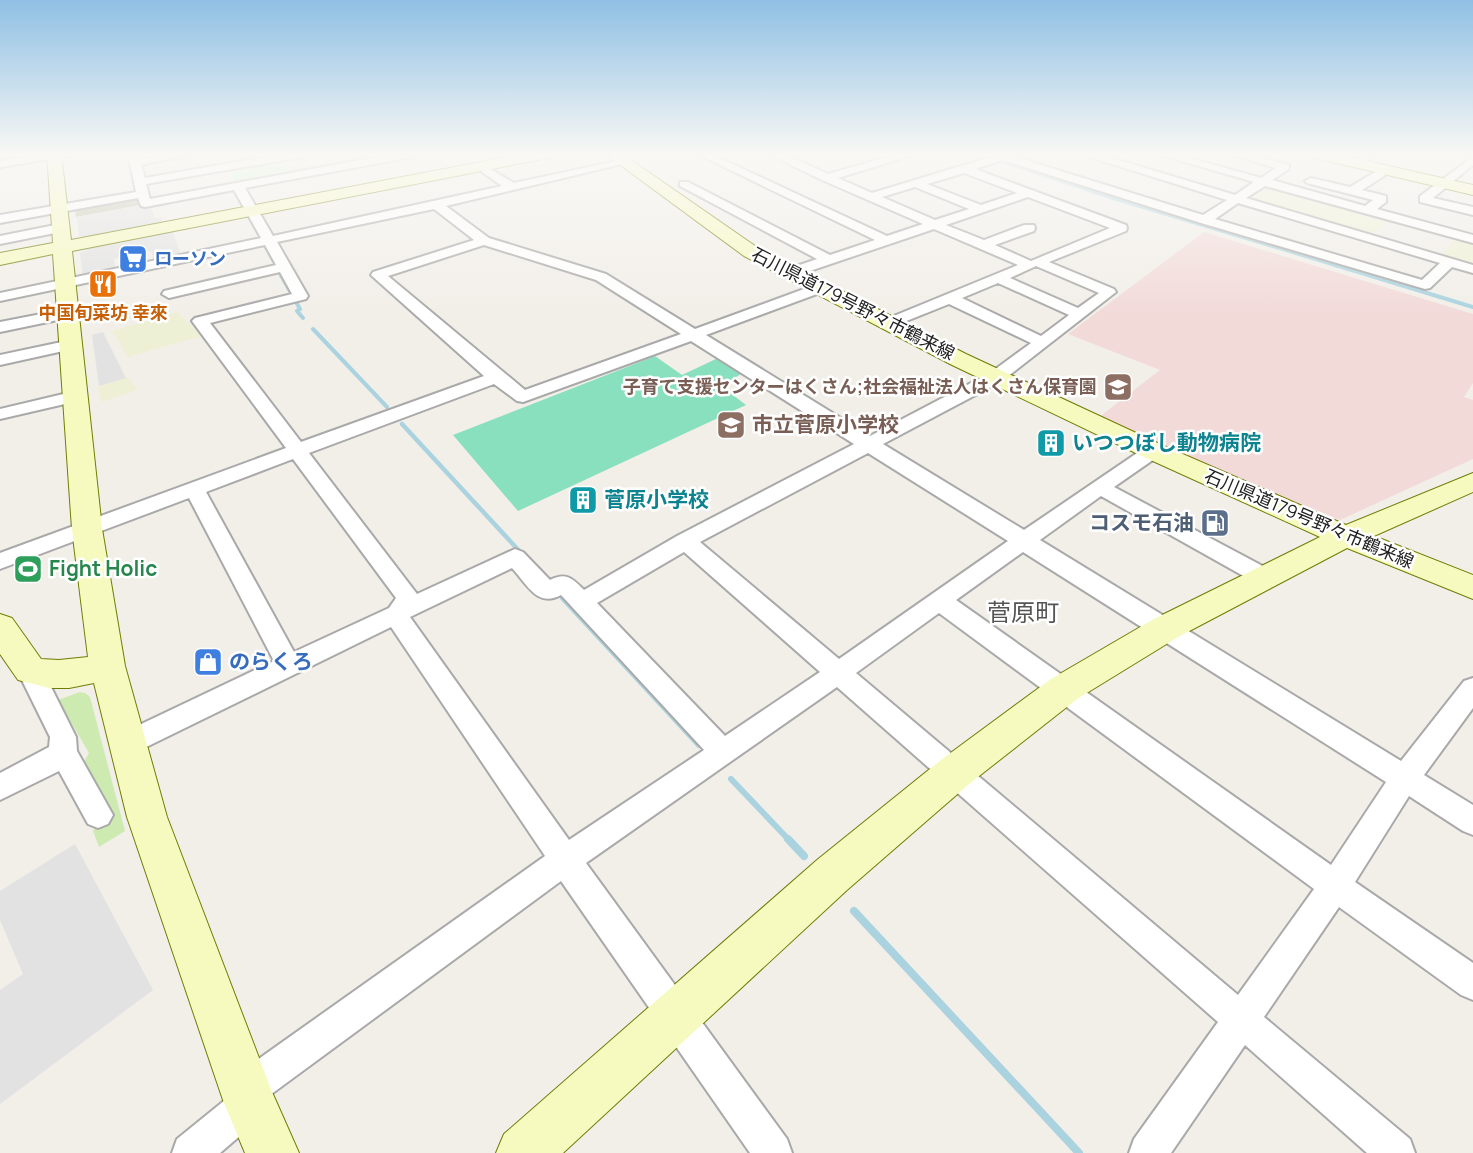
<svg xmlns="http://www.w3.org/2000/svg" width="1473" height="1153" font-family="Manrope,'Noto Sans JP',sans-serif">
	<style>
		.commercial { fill: #f2dad9 }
		.construction { fill: #c7c7b4 }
		.farmland { fill: #eef0d5 }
		.grass { fill: #cdebb0 }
		.park { fill: #c8facc }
		.pitch { fill: #88e0be }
		.parking { fill: #e2e2e2 }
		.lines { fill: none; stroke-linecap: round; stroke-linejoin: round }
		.stream-far4 { stroke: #aad3df; stroke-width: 3 }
		.stream-far3 { stroke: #aad3df; stroke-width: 4 }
		.stream-far2 { stroke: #aad3df; stroke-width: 4.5 }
		.stream-far1 { stroke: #aad3df; stroke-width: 6 }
		.stream { stroke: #aad3df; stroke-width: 8 }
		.street-casing { stroke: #a9a9a9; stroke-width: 4 }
		.secondary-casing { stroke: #707d05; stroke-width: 2 }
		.street { fill: #fff; fill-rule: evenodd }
		.secondary { fill: #f7fabf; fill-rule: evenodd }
		.labels { text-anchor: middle; stroke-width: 5; stroke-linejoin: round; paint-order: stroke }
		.far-shop-label { font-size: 18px; font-weight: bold; fill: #366cbe; stroke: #fff; text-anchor: start }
		.far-street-label { font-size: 18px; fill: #222; stroke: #fff }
		.far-food-label { font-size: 18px; font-weight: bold; fill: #c56008; stroke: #fff }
		.far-education-label { font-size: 18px; font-weight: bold; fill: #785e54; stroke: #fff; text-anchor: end }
		.education-label { font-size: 21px; font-weight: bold; fill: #785e54; stroke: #fff; text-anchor: start }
		.culture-label { font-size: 21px; font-weight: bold; fill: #0d838f; stroke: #fff; text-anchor: start }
		.service-label { font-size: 21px; font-weight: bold; fill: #4e5e75; stroke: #fff; text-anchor: end }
		.leisure-label { font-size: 21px; font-weight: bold; fill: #27864d; stroke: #fff; text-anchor: start }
		.shop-label { font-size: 21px; font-weight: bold; fill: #366cbe; stroke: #fff; text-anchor: start }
		.quarter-label { font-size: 24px; fill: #555; stroke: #fff }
	</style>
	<rect width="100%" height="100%" fill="#f2efe9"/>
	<path class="commercial" d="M1204,232L1473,314V383L1464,397L1473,400V459L1340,520L1196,463L1098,418L1160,370L1068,334Z"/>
	<path class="construction" d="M134,197L139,198L141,205L76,217L75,210L81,207Z"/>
	<path class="farmland" d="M1265,187L1391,220L1368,238L1245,199Z
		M1457,237L1473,242V267L1438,257Z
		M177,312L202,336L128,357L112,331Z
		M128,377L138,390L101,402L98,387Z"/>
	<path class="grass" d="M80,692L85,693L90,697L125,831L99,847L93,831L106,811L83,764L89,753L58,700Z"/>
	<path class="park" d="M275,160L296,174L237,185L228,168Z"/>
	<path class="pitch" d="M655,356L682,375L720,357L741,374L721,386L746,405L518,511L453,435Z"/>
	<path class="parking" d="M150,204L155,218L162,217L161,222L92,237L79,236L77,217Z
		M172,230L181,255L154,261L151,251L114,259L115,269L83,275L80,253L95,246Z
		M103,332L126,378L99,386L92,335Z
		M75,844L153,990L0,1104V990L23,974L0,920V891Z"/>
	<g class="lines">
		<path class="stream-far4" d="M975,153L1118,200L1337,266
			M264,245L276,266"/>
		<path class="stream-far3" d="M1332,264L1473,307
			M279,272L291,293
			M295,300L300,309L297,311L303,318
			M313,329L387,407"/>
		<path class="stream-far2" d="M402,424L523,555"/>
		<path class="stream-far1" d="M563,598L699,745
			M731,779L789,840"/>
		<path class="stream" d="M788,839L804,856
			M854,911L1079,1153"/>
		<g class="street-casing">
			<path id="street" d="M46,153H73L68,156L0,167V161Z
				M128,153H138L140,159L173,153H199L141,165L145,178L288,153L308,154L303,157L146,184L150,199L398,153H423L418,156L245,188L273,236L502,186L478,169V165L482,164L514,183L626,159V163L446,206L489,238L606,274L695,329L815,285H825L827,288L825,291L706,335L870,436L990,373L1031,343L949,304L889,328L884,326L881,323L884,320L1018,265L934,229L795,276H785L783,273L785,270L817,259L680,186V182H688L830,255L875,240L695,153H709L887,236L923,224L822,180L767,153H782L828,174L901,153H919L838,178L872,193L1004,153H1021L1015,157L1203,215L1227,200L1077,153H1095L1235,195L1254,182L1154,153H1172L1261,178L1276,168L1226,153H1245L1289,165V169L1272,180L1365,206L1373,200L1307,183L1305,181L1311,178L1350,187L1382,168H1390V172L1362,190L1386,196V202L1377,209L1473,235V243L1265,186L1246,198L1473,265V273L1452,267L1430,288L1425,289L1201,223L1003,160L975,169L1126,225L1127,228L1126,231L1049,262L1114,289L1116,292L1002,381L883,444L1024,530L1146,447H1160L1162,451L1160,455L1114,487L1272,571L1275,577L1272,583L1264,585L1256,583L1101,496L1040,540L1401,761L1464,681L1473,678V708L1424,775L1473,805V835L1463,831L1409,796L1355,882L1473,963V1000L1461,995L1339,907L1264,1017L1410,1139L1415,1153H1367L1245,1045L1171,1153H1129L1134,1139L1218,1022L837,687L586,863L787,1139L792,1153H750L561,881L266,1098L269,1103L263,1116L220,1153H172L177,1139L230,1096L228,1090L233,1077L545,856L391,627L136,752L126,756L116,752L112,744L116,736L274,661L189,498L0,569V553L286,448L192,321L195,318L292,294L280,272L169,298L162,294L164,291L276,265L265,245L0,301V293L261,238L234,190L145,207L141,206L138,198L0,223V215L136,192ZM964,173L1017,193L981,205L927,184ZM915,187L969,209L935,220L882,197ZM1028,197L1110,228L1031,261L995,245L1034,231L1035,228L1034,225H1024L984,240L946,225ZM1238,203L1440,263L1422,280L1215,219ZM434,209L474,240L373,272L371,275L484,376L301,442L210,323L306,299L308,296L277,242ZM484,245L596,280L681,334L525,390L388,276ZM1036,266L1099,293L1078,308L1010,278ZM998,283L1069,315L1041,336L962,298ZM691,341L854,444L677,536L584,590C572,578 566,572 550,580L523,552L515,549L417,594L309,453L494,384L517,401L523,402ZM868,453L1008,541L839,659L700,542ZM293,459L396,598L389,608L294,652L206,492ZM684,552L820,672L725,736L597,603ZM1023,552L1386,782L1331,865L956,600ZM512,568C527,584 537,608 561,595L704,750L569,840L410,617ZM939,613L1314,889L1238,995L856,673Z
				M1365,153H1377L1362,165H1354V161Z
				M1473,157V165L1433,198L1473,207V215L1420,202V196Z
				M60,224L65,225L66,228L65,231L0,244V236Z
				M67,309L72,311L75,314L72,317L0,332V322Z
				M71,340L77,342L79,345L77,348L0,365V355Z
				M76,391L82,392L85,396L82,400L0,419V409Z
				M30,660L39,663L76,737L77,751L113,815L108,824L98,828L88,824L59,771L0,800V773L49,747L50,737L17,670L21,663Z"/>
		</g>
		<g class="secondary-casing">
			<path id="secondary" d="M47,153H61L71,240L528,153H560L553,157L72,251L102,529L125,666L167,817L272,1092L299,1153H245L224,1103L127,817L94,683L69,688H49L18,680L0,654V614L12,618L41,659L59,660L88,657L72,529L53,254L0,265V253L53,243Z
				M604,153H621L758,248L966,354L1162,445L1346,525L1473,473V492L1374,536L1473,575V599L1347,548L1178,637L1077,699L969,784L847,890L563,1153H496L504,1134L817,860L941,760L1051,679L1154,619L1320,537L1144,457L950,364L744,256Z
				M1304,153H1332L1473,185V195L1311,157Z"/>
		</g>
		<use href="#street" class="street"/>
		<use href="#secondary" class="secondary"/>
	</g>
	<linearGradient id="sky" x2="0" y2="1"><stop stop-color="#8fc0e4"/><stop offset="0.49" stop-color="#f9f8f5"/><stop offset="1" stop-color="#f9f8f5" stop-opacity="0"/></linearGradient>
	<rect width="1473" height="315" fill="url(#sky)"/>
	<defs>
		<g id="supermarket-square" transform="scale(1.5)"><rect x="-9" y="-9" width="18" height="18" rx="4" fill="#3f7fe0" stroke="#fff"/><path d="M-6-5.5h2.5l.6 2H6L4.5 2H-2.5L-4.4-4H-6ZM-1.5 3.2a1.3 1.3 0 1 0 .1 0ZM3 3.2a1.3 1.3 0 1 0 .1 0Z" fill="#fff"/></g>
		<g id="restaurant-square" transform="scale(1.5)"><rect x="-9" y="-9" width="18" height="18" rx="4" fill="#e8710a" stroke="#fff"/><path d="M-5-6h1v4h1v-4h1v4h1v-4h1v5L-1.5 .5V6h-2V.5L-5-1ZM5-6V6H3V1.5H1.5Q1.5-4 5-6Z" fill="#fff"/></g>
		<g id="school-square" transform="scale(1.5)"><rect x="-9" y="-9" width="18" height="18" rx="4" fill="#8d6e63" stroke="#fff"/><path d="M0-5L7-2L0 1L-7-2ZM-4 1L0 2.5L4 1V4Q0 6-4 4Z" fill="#fff"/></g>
		<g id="building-square" transform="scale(1.5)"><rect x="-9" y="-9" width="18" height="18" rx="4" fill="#0f9aa8" stroke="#fff"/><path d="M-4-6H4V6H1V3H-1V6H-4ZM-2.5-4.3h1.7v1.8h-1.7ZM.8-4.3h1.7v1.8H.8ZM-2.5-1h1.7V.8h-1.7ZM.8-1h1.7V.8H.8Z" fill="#fff"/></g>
		<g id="fuel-square" transform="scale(1.5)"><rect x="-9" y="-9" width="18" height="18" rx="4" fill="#5c6f8a" stroke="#fff"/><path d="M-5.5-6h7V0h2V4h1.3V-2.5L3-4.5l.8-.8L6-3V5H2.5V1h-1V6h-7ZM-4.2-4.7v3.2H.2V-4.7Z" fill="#fff"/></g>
		<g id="stadium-square" transform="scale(1.5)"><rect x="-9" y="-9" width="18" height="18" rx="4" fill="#2e9e5b" stroke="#fff"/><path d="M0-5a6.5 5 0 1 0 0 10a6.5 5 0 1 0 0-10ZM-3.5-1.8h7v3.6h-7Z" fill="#fff"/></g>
		<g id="shop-square" transform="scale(1.5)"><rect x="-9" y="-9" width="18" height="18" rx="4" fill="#3f7fe0" stroke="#fff"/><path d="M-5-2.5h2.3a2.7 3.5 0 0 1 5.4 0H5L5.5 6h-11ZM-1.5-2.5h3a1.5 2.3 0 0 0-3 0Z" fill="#fff"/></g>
	</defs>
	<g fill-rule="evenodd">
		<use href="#supermarket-square" x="133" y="259"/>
		<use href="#restaurant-square" x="103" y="284"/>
		<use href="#school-square" x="1118" y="387"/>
		<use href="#school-square" x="731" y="425"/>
		<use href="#building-square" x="1051" y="443"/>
		<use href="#building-square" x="583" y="500"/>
		<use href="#fuel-square" x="1215" y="523"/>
		<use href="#stadium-square" x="28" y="569"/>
		<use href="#shop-square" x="208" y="662"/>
	</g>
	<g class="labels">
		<g class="far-shop-label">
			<text x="154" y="265">ローソン</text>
		</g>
		<g class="far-street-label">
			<text transform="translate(853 304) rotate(27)" y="6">石川県道179号野々市鶴来線</text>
			<text transform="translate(1309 519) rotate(23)" y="6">石川県道179号野々市鶴来線</text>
		</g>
		<g class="far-food-label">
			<text x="103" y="319">中国旬菜坊 幸來</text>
		</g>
		<g class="far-education-label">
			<text x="1097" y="393">子育て支援センターはくさん;社会福祉法人はくさん保育園</text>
		</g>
		<g class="education-label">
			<text x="752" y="432">市立菅原小学校</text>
		</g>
		<g class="culture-label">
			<text x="1072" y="450">いつつぼし動物病院</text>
			<text x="604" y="507">菅原小学校</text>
		</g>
		<g class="service-label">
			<text x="1194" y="530">コスモ石油</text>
		</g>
		<g class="leisure-label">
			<text x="49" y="576">Fight Holic</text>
		</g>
		<g class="shop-label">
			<text x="229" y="669">のらくろ</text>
		</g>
		<g class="quarter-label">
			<text x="1023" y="621">菅原町</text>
		</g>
	</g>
</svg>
